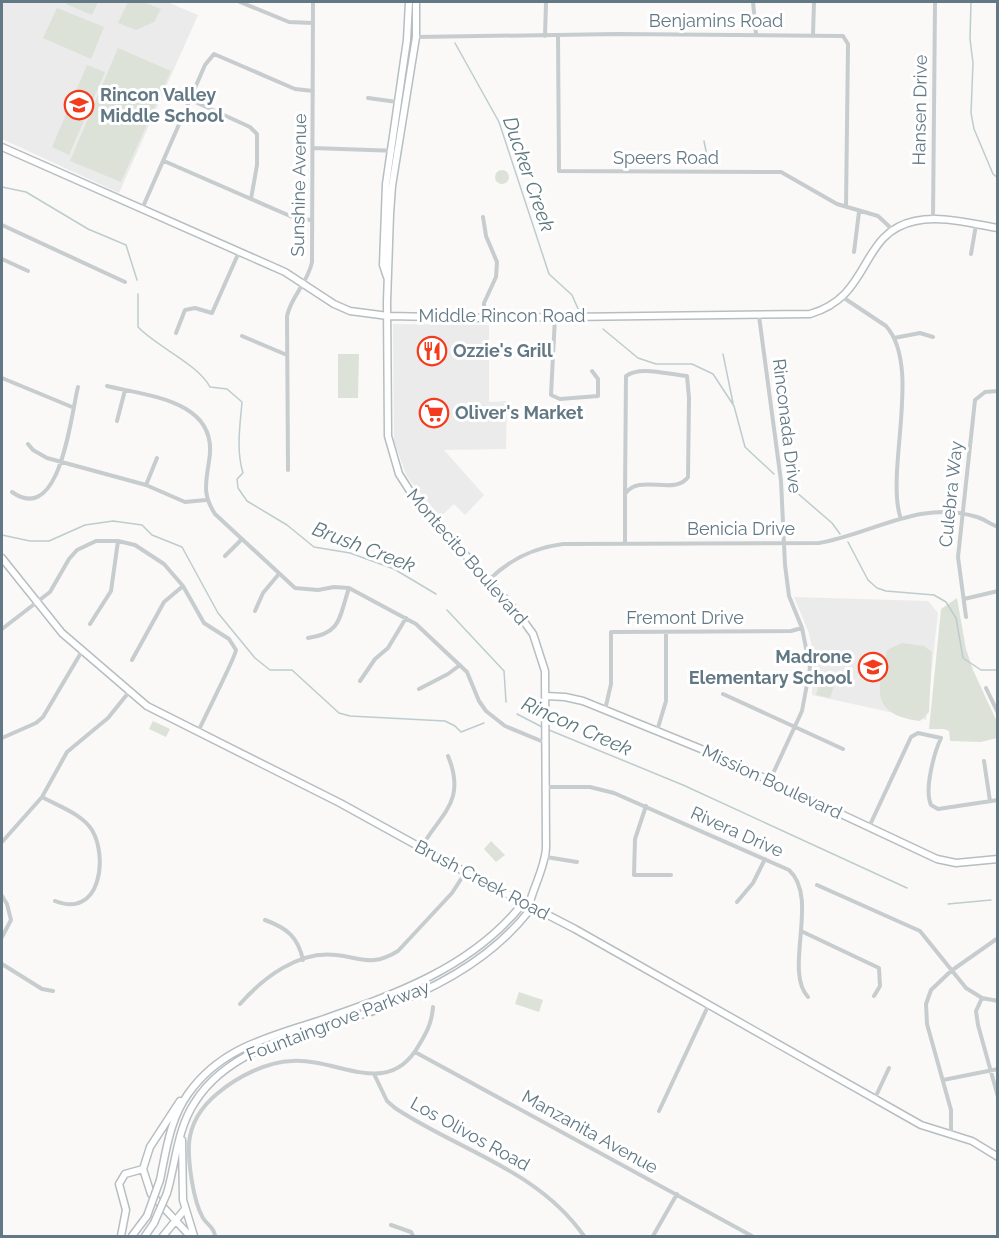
<svg xmlns="http://www.w3.org/2000/svg" width="999" height="1238" font-family="Raleway,sans-serif">
	<style>
		.built { fill: #eaebea }
		.green { fill: #dce2d8 }
		.lines { fill: none; stroke-linecap: round; stroke-linejoin: round }
		.stream { stroke: #bdcccf; stroke-width: 1.5 }
		.secondary-casing { stroke: #b6bec2; stroke-width: 9 }
		.street { stroke: #c7cccf; stroke-width: 4 }
		.secondary { stroke: #fff; stroke-width: 6 }
		.secondary-bridge-casing { stroke: #b6bec2; stroke-width: 9; stroke-linecap: butt }
		.secondary-bridge { stroke: #fff; stroke-width: 6 }
		.labels { text-anchor: middle; stroke-width: 6; stroke-linejoin: round; paint-order: stroke }
		.street-label { font-size: 18px; fill: #627985; stroke: #fff }
		.poi-label { font-size: 18px; font-weight: bold; fill: #627985; stroke: #fff; text-anchor: start }
		.water-label { font-size: 20px; font-style: italic; fill: #5d787e; stroke: #fff }
	</style>
	<rect width="100%" height="100%" fill="#faf9f7"/>
	<path class="built" d="M2,2H167L198,15L119,193L2,139Z
		M393,324L489,325V402L507,401L506,449L444,450L484,495L465,515L454,504L440,517L407,477L394,441Z
		M794,597L928,601L938,613L926,720L812,695L814,657L809,633Z"/>
	<path class="green" d="M67,2H98L92,15L66,4Z
		M128,2H143L161,9L154,22L136,30L118,23Z
		M57,8L104,27L91,59L43,38Z
		M118,48L171,71L121,182L70,161Z
		M87,65L105,72L69,155L52,147Z
		M495 177a7 7 0 1 1 14 0a7 7 0 1 1-14 0Z
		M338,354H359L358,398H338Z
		M957,598L966,649L973,670L997,722V738L981,742L950,741L949,731L944,729H929L941,609Z
		M902,643L924,646L932,652L929,712L920,721C870,714 877,691 887,650Z
		M861,659L871,662L867,676L857,673Z
		M821,679L835,683L830,698L816,695Z
		M153,721L170,729L166,737L149,729Z
		M491,841L505,855L496,862L484,849Z
		M519,992L543,1000L539,1012L515,1004Z"/>
	<g class="lines">
		<path class="stream" d="M971,2L970,39L973,63L971,113L974,129L993,174L998,178
			M455,43L499,122L549,274L572,295L579,311
			M704,141L709,166
			M2,187L26,192L88,229L126,245L137,280
			M138,294V327C157,347 198,364 210,387L227,389L242,402C240,426 236,450 243,473L237,479L238,488L247,501L287,525L314,547L350,553L394,569L436,594
			M603,329L638,358L656,364H692L713,374L734,406L745,447L774,474
			M723,354L733,403
			M788,485L832,523L840,534
			M2,535L30,541H49L85,525L113,521L142,525L152,535L182,547L218,613L255,658L270,670H292L339,713L350,716L445,721L455,726L461,732L484,723
			M848,542L868,580L877,588L886,591L934,595L946,602L956,618L963,658L981,670H998
			M447,610L504,671L506,702
			M517,714L542,727
			M549,730L683,785L907,888
			M948,904L991,900"/>
		<g class="secondary-casing">
			<path id="secondary" d="M2,147L285,272L334,304L350,311L388,316L483,318L810,314C873,296 858,233 915,221C941,215 972,224 998,228
				M387,277L383,265L386,184L407,40L409,2
				M2,558L62,633L147,706L340,803L465,872L575,929L921,1125L972,1141L998,1157
				M546,696L565,697L583,701L711,753L937,859L956,863L998,859
				M182,1140L183,1200L194,1236
				M143,1169L150,1147L180,1101
				M143,1169L151,1194L190,1236
				M160,1180C166,1151 170,1119 188,1094C222,1046 271,1037 324,1019C396,994 469,968 519,908L528,904
				M167,1193C176,1162 177,1129 195,1102C233,1042 320,1030 382,1008C438,988 492,958 529,911C527,899 546,868 546,847L545,671L533,634L517,612L415,499L399,474L388,436L387,302L390,214L392,186L416,37V2
				M121,1236L126,1210L119,1184L125,1174L143,1169
				M132,1236L147,1216
				M145,1236L154,1223
				M163,1236L185,1209"/>
		</g>
		<path class="street" d="M240,2L289,22L313,23
			M753,2L756,34
			M813,35L814,2
			M545,36L546,2
			M558,36L559,171L781,172L837,204L878,216L893,230
			M416,37L617,34L843,36L848,44L846,207
			M368,98L397,102
			M191,100L250,127L257,134V165L251,199
			M313,148L398,151
			M164,161L297,219L312,220
			M142,209L205,65L214,54L295,89L313,91
			M483,217L486,236L497,262L496,277L484,303V317
			M933,219L935,2
			M2,225L125,282
			M854,252L859,212
			M971,254L976,225
			M2,259L28,271
			M844,298L886,326C922,366 886,468 900,516
			M759,316L781,481L785,565L789,596L802,628L810,668L802,711L770,780
			M555,317L551,395L560,399L598,396V379L592,371
			M176,333L185,310L195,308L212,313L239,252
			M242,336L287,355
			M894,338L920,333L933,337
			M2,378L72,407
			M107,386C149,396 220,401 209,461C206,483 202,494 215,514L295,588L318,590L334,587L349,588L416,624L467,672L479,701L486,711L505,726L546,743
			M117,421L125,390
			M28,444L33,450L47,458L146,485L185,502L206,500
			M288,470L287,316C291,296 308,283 312,262L313,2
			M146,485L157,458
			M12,492C61,527 71,413 78,387
			M625,494L626,376C640,365 670,375 687,376L689,398L688,477C675,496 639,473 625,494V543
			M225,556L242,539
			M489,580C510,559 533,548 563,544L819,543C872,534 921,499 977,517C984,519 990,524 998,527
			M964,599L998,591
			M255,611L263,593L278,575
			M966,617L958,557L975,400L985,392L998,391
			M90,624L111,591L118,541
			M2,629L50,592L69,559L77,550L96,541H118L135,545L164,564L183,586L204,623L229,639L236,650C236,656 203,720 198,732
			M308,638C342,633 339,617 349,588
			M132,660L164,602L183,586
			M360,681L375,659L388,648L406,618
			M986,688L998,713
			M419,689L448,674L460,665
			M723,694L843,749
			M605,710L611,684V632L791,631L802,628
			M657,731L666,701V632
			M2,738L36,723L43,717L82,651
			M984,761L990,801
			M547,787H590L614,793L789,870C820,898 783,970 808,997
			M42,797C58,806 82,814 92,830C108,857 101,919 55,901
			M646,806L635,839L634,875H671
			M869,827L911,737L918,733L941,738C934,753 924,790 931,805L938,809L998,800
			M2,842L42,797L67,752L108,718L129,692
			M421,848C440,814 467,802 448,756
			M546,857L577,862
			M817,885L920,931L966,988L982,998L998,1001
			M2,896L7,904L11,920L2,937
			M737,902L753,883L765,859
			M265,920C287,928 298,937 303,960
			M801,931L879,968L880,986L874,996
			M2,964L42,989L53,991
			M982,998L976,1011L978,1025L998,1097
			M240,1004C263,978 299,950 336,955C363,958 372,967 398,951L452,893L465,873
			M415,1052L752,1236
			M375,1076L387,1101L395,1108C460,1151 538,1170 584,1236
			M943,1080L998,1069
			M875,1098L889,1068
			M659,1111L709,1004
			M951,1134V1110L927,1024L926,1004L931,990L951,971L998,938
			M391,1225L411,1232L413,1236
			M215,1236C214,1227 208,1226 203,1218C193,1201 188,1162 189,1143C191,1122 202,1106 218,1093C237,1077 266,1062 292,1061C339,1058 388,1100 419,1045C427,1032 432,1022 433,1007
			M653,1236L677,1194"/>
		<use href="#secondary" class="secondary"/>
		<g class="secondary-bridge-casing">
			<path id="secondary-bridge" d="M147,1216L160,1180
				M154,1223L167,1193"/>
		</g>
		<use href="#secondary-bridge" class="secondary-bridge"/>
	</g>
	<defs>
		<g id="school-ring" transform="scale(1.5)"><circle r="9.5" fill="#fff" stroke="#f33b1d" stroke-width="1.5"/><path d="M0-5L7-2L0 1L-7-2ZM-4 1L0 2.5L4 1V4Q0 6-4 4Z" fill="#f33b1d"/></g>
		<g id="restaurant-ring" transform="scale(1.5)"><circle r="9.5" fill="#fff" stroke="#f33b1d" stroke-width="1.5"/><path d="M-5-6h1v4h1v-4h1v4h1v-4h1v5L-1.5 .5V6h-2V.5L-5-1ZM5-6V6H3V1.5H1.5Q1.5-4 5-6Z" fill="#f33b1d"/></g>
		<g id="supermarket-ring" transform="scale(1.5)"><circle r="9.5" fill="#fff" stroke="#f33b1d" stroke-width="1.5"/><path d="M-6-5.5h2.5l.6 2H6L4.5 2H-2.5L-4.4-4H-6ZM-1.5 3.2a1.3 1.3 0 1 0 .1 0ZM3 3.2a1.3 1.3 0 1 0 .1 0Z" fill="#f33b1d"/></g>
	</defs>
	<g fill-rule="evenodd">
		<use href="#school-ring" x="79" y="105"/>
		<use href="#restaurant-ring" x="432" y="351"/>
		<use href="#supermarket-ring" x="434" y="413"/>
		<use href="#school-ring" x="873" y="667"/>
	</g>
	<g class="labels">
		<g class="street-label">
			<text x="716" y="27">Benjamins Road</text>
			<text transform="translate(920 110) rotate(-89)" y="6">Hansen Drive</text>
			<text x="666" y="164">Speers Road</text>
			<text transform="translate(299 185) rotate(-89)" y="6">Sunshine Avenue</text>
			<text x="502" y="322">Middle Rincon Road</text>
			<text transform="translate(787 426) rotate(83)" y="6">Rinconada Drive</text>
			<text transform="translate(951 494) rotate(-84)" y="6">Culebra Way</text>
			<text x="741" y="535">Benicia Drive</text>
			<text transform="translate(467 557) rotate(49)" y="6">Montecito Boulevard</text>
			<text x="685" y="624">Fremont Drive</text>
			<text transform="translate(772 782) rotate(25)" y="6">Mission Boulevard</text>
			<text transform="translate(737 832) rotate(24)" y="6">Rivera Drive</text>
			<text transform="translate(482 880) rotate(28)" y="6">Brush Creek Road</text>
			<text transform="translate(338 1021) rotate(-21)" y="6">Fountaingrove Parkway</text>
			<text transform="translate(590 1132) rotate(29)" y="6">Manzanita Avenue</text>
			<text transform="translate(470 1134) rotate(29)" y="6">Los Olivos Road</text>
		</g>
		<g class="poi-label">
			<text x="100" y="101">Rincon Valley<tspan x="100" dy="21">Middle School</tspan></text>
			<text x="453" y="357">Ozzie's Grill</text>
			<text x="455" y="419">Oliver's Market</text>
			<text x="852" y="663" text-anchor="end">Madrone<tspan x="852" dy="21">Elementary School</tspan></text>
		</g>
		<g class="water-label">
			<text transform="translate(529 174) rotate(71)" y="7">Ducker Creek</text>
			<text transform="translate(364 547) rotate(21)" y="7">Brush Creek</text>
			<text transform="translate(577 726) rotate(24)" y="7">Rincon Creek</text>
		</g>
	</g>
	<rect width="999" height="1238" fill="none" stroke="#627985" stroke-width="6"/>
</svg>
